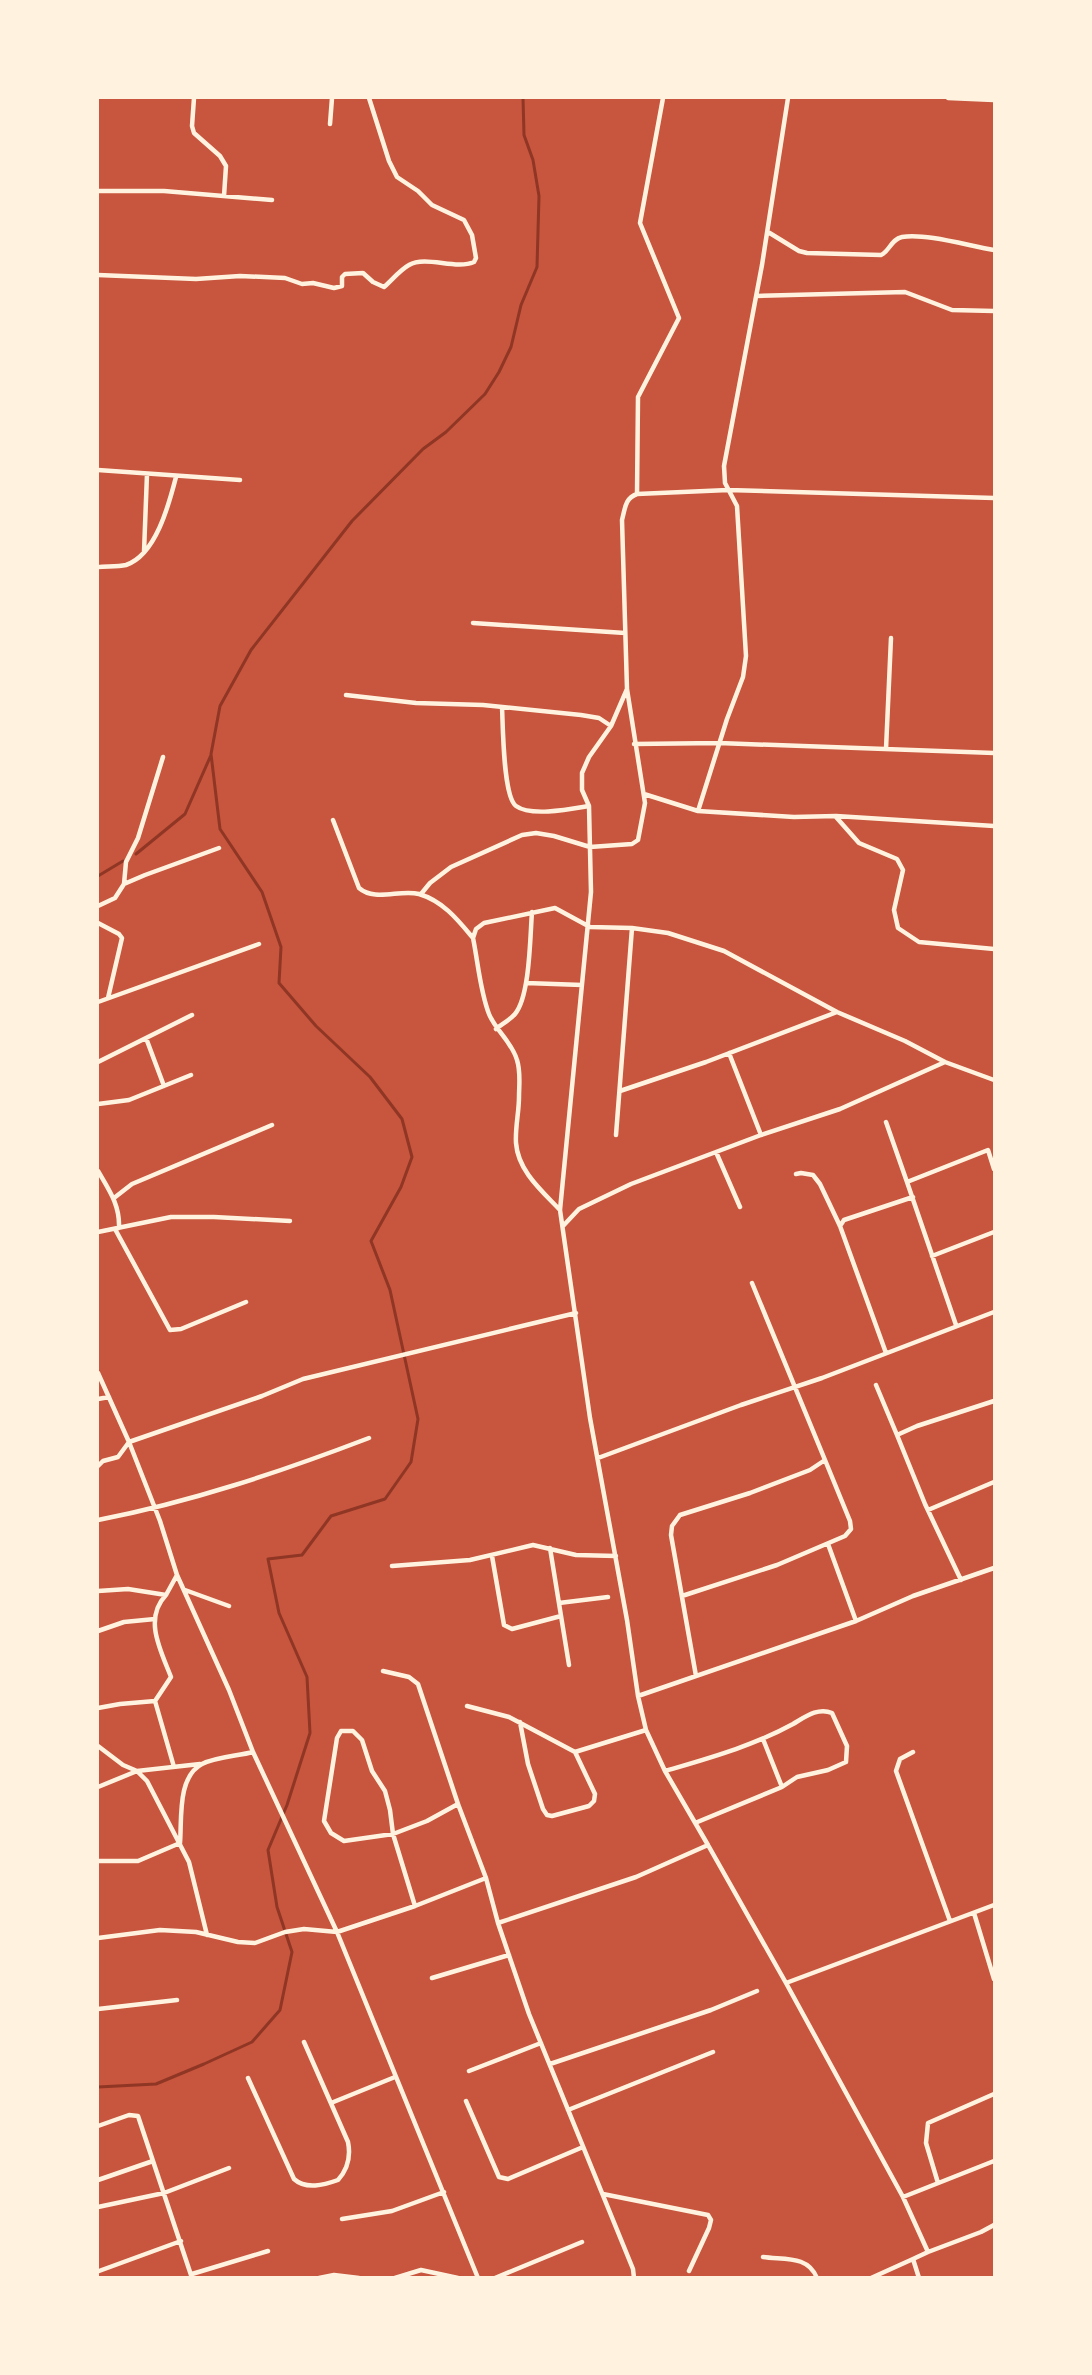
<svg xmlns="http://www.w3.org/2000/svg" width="1092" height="2375" font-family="Inter,sans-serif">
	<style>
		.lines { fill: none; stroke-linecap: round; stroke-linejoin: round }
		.stream { stroke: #8f3625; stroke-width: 3 }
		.minor { stroke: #fff3e0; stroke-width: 4.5 }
	</style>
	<rect width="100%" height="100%" fill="#c8553d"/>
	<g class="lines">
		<path class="stream" d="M136,854L185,814L211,755
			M98,876L123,861
			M98,2087L156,2084L204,2064L252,2042L280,2010L292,1952L277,1907L268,1850L287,1805L310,1733L307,1677L279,1613L268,1559L302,1555L331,1516L385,1499L411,1462L418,1419L390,1290L371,1241L401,1187L412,1157L402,1119L370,1077L316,1026L279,983L281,947L262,892L220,829L211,754L220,706L251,650L352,521L423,449L446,432L485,394L499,372L511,347L521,305L537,267L539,196L533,160L524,135L523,98"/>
		<path class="minor" d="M194,98L192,126L194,133L220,156L226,166L224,196
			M948,98L994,100
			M330,124L332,98
			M98,191H164L272,200
			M768,232L799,251L807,253L881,255C890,251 891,239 902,237C926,233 969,246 994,250
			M98,275L196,279L240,276L285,278L302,284L313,283L334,288L342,286V277L345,274L363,273L373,282L384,287C392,280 400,270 409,265C426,255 455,270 474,262L476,258L472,235L464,220L432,205L418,191L397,177L389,161L369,98
			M756,296L905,292L952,310L994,311
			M98,470L240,480
			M637,494L638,397L679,318L640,223L663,98
			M144,552L147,474
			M98,567C106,566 117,567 126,565C156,555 169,504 176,477
			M473,623L625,633
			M346,695L416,703L483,705L581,715L599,718L611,726
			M502,707C503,725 503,797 516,806C531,817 571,809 589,806
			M634,744L719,743L994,753
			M886,749L891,638
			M644,794L698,811L794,817L836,816L994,826
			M698,811L727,719L743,677L746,656L737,506L725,483L724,466L762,265L788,98
			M836,817L859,843L897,859L903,870L894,910L898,928L919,942L994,949
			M333,820L359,888C375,902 400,889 419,894C443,901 458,920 473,938
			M124,884L145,875L219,848
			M421,894L430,883L451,867L522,835L536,833L554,836L590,847L632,844L638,840L645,803L627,689
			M98,906L115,898L124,884L126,862L138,838L163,757
			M98,923L119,934L122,938L108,998
			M526,983L582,985
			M98,1002L259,944
			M496,1029C502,1024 510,1020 515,1014C530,996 530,937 532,912
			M146,1038L192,1015
			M729,1053L761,1135
			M98,1062L146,1038L164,1086
			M620,1091L706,1062L837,1012
			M98,1104L129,1100L191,1075
			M886,1122L907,1182
			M616,1135L632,928
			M716,1152L740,1207
			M98,1171C109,1190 120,1205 119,1228
			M796,1174L801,1173L813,1175L820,1184L840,1226L886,1353
			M114,1198L132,1184L272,1125
			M560,1210C542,1191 518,1171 516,1143C515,1128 519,1112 519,1097C519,1085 521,1072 517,1060C512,1042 496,1031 489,1014C480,991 478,962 473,938L476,929L484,923L555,908L590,927L632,928L668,933L724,951L837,1012L905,1041L945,1062L994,1080
			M563,1226L579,1209L631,1184L761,1135L840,1109L945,1062
			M840,1226L844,1220L913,1197
			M115,1229L170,1330L181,1329L246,1302
			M98,1232L171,1217H214L290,1221
			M932,1256L994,1232
			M956,1325L907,1182L988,1150L994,1169
			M98,1373L129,1442L262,1396L303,1379L576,1313
			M876,1385L897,1435L917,1426L994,1401
			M98,1399L109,1397
			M897,1435L925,1504L961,1580
			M598,1458L741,1405L822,1378L994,1312
			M98,1466L103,1461L118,1457L129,1442L160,1521L177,1575L229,1690L253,1752C238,1756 216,1757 202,1764C177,1777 182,1819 180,1843L138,1861H98
			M928,1510L994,1482
			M98,1520C191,1502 280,1472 369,1438
			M828,1544L856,1621
			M550,1548L569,1665
			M492,1556L504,1625L512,1629L561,1616
			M392,1566L470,1560L533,1545L576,1555L616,1556
			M185,1590L229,1606
			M98,1591L128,1589L166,1595L177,1575
			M166,1595C143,1619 161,1651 171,1677L155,1701L174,1767
			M682,1596L777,1565L845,1536L851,1529L850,1521L825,1460
			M559,1603L608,1597
			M98,1631L124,1622L155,1619
			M383,1671L409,1677L418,1684L458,1804L427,1821L393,1834L344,1841L331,1833L324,1821L337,1738L341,1731H353L362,1740L372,1771L385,1791L390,1810L393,1834L415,1906
			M696,1676L671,1535L672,1526L680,1515L750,1493L810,1470L825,1460L752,1283
			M638,1696L856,1621L913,1596L994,1568
			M467,1706L509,1717L575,1752L646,1730
			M98,1708L120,1704L155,1701
			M520,1722L528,1764L543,1809L547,1815L552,1816L589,1806L594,1801L595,1794L575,1752
			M763,1739L782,1787
			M98,1746L123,1765L137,1771L200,1764
			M253,1752L337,1932L478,2278
			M913,1752L900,1759L896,1771L950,1921
			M665,1771C709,1758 753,1746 793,1724C805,1717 818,1707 832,1713L847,1746L846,1762L828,1770L797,1777L782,1787L695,1823
			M98,1787L137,1771L147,1781L189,1862L207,1935
			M458,1804L486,1878
			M708,1845L665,1771L646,1730L638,1696L627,1620L590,1418L560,1210L591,892L589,806L582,790V773L589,757L611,726L627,689L622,520C625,509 625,498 637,494L728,490L994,498
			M974,1913L994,1979
			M498,1923L529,2014L633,2269L634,2278
			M98,1938L160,1930L196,1932L238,1942L255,1943L285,1932L304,1929L337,1932L415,1906L486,1878L498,1923L636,1877L708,1845L786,1983L903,2197L928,2252L913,2259L919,2278
			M432,1978L509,1955
			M786,1983L994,1905
			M98,2009L177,2000
			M550,2064L711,2010L757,1991
			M469,2071L541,2043
			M248,2078L294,2179C306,2190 324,2185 338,2180C348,2169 351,2157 348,2142L304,2042
			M466,2101L499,2177L508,2179L583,2147
			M331,2103L395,2077
			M568,2110L713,2052
			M98,2126L129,2115L138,2116L192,2278
			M98,2180L153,2161
			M938,2183L926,2143L928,2123L994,2094
			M603,2194L708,2215L711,2220L709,2228L689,2271
			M903,2197L994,2161
			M98,2207L164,2193L229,2168
			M342,2219L392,2211L444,2192
			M928,2252L981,2232L994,2225
			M763,2257C784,2260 808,2255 817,2278
			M99,2271L181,2241
			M192,2274L268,2251
			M319,2278L334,2275L359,2278
			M395,2278L421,2270L458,2278
			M495,2278L582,2242
			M871,2278L913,2259"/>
	</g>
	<rect width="1092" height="2375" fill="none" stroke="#fff3e0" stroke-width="198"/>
</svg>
